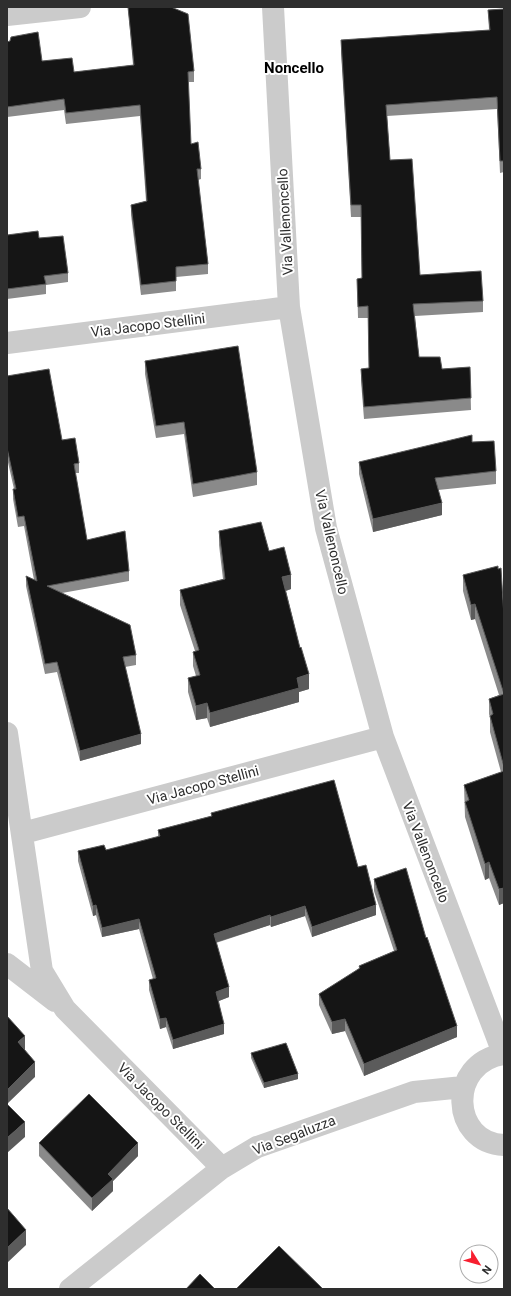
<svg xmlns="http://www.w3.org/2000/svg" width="511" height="1296" font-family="Roboto,sans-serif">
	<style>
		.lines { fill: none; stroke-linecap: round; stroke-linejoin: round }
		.minor { stroke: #cbcbcb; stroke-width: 22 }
		.wall { fill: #8a8a8a }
		.shaded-wall { fill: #5b5b5b }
		.building { fill: #151515; stroke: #5b5b5b }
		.labels { text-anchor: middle; stroke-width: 4; stroke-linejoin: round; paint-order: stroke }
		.street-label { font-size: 14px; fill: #2e2e2e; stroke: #fff }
		.neighbourhood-label { font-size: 15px; font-weight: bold; fill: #000; stroke: #fff }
	</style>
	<rect width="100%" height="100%" fill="#fff"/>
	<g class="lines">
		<path class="minor" d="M273,7L289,307L326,528L383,737L503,1053
			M7,15L80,7
			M7,343L289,307
			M7,733L42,971L65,1009L222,1168
			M23,833L383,737
			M7,964L55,1001
			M504,1054C446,1063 451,1143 504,1145
			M70,1289L222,1168L257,1147L414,1092L463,1087"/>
	</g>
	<path class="wall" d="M128,7H171L194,71V82H188L191,144L201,169V179L198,180L208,264V274L176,277V291L141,295L131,215V205L146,201L140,116L66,124L64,110L7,117V42L42,61L74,72L133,65Z
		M504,9V172L500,173L497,109L387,116L390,160L420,275L483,301V312L415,316L419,357L442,369L470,367L471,410L364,419L361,381V369L369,368L368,318H358L357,279L362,278L361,217H351L341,52V40L489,30L488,10Z
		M7,235L39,238L68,273V282L46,285V294L7,299Z
		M145,361L257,472V485L193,497L184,434L156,438L145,374Z
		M7,376L62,440L79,463V473H75L87,540L129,571V581L62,593L136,655V665L125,667L141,744L80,761L57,672L45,674L26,586V576L34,580L24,526L18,527L13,499V489H14L7,458Z
		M472,442L496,471V484L438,490L442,515L373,532L359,474V462Z
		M219,531L269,551L291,589L286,591L300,648L309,689L299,692V702L210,727L207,718L196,720L188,692V678L196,676L193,666V652L195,651L180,605V590L223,579L219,545Z
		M463,575L504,617V903L499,905L489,878L485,880L465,817L464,785L501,772L490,732V718L489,714V699L499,695L475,619L471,620L463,591Z
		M211,813L358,867L376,915L312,937L305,916L271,927L270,925L216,943L229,997L219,1001L224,1034L173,1049L166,1027L160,1029L149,990V980L153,979L139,929L102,937L96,915L93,916L78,861V851L106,850L158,837V830L211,816Z
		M374,879L426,938L457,1037L364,1076L345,1031L332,1034L319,1005V994L359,969V966L394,951L374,891Z
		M251,1053L298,1079L264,1088L251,1058Z
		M39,1143L138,1156L113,1181V1191L92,1211L39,1156Z"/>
	<path class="shaded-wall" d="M442,503V515L373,532V519Z
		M291,575V589L282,592V577Z
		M475,604V619L471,620V605Z
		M309,674V689L299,692V702L210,727V713L297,678Z
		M207,703V718L196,720V706Z
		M141,734V744L80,761V751Z
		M489,862V878L485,880V864Z
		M504,888V903L499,905V889Z
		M96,905V915L93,916V906Z
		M376,905V915L312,937V927Z
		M305,906V916L271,927V917Z
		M270,915V925L214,943V934Z
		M139,919V929L102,937V928Z
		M229,987V997L216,1002V992Z
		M166,1018V1027L160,1029V1019Z
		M345,1019V1031L332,1034V1022Z
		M224,1024V1034L173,1049V1040Z
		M457,1026V1037L364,1076V1064Z
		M25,1036V1051L18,1042Z
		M35,1062V1077L7,1104V1090Z
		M298,1074V1079L264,1088V1083Z
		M25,1122V1137L7,1153V1138Z
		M138,1143V1156L113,1181V1191L92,1211V1198L108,1174Z
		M26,1230V1245L7,1263V1248Z"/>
	<path class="building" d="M128,7H171L188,14L194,71L188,72L191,144L198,142L201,169H197L208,264L176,267V281L141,285L131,205L147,201L140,105L66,113L64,99L7,107V42L10,41L11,37L38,32L42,61L72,58L74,72L134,65Z
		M504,9V161H500L497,97L386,105L390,160L412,159L420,275L481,271L483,301L413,304L419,357H440L442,369L470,367L471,398L364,407L361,369L369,368L368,306L358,307L357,279L362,278L361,205H351L341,40L490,30L488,10Z
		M38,231L39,238L63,236L68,273L44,276L46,284L7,289V235Z
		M238,346L257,472L193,484L184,422L156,426L145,361Z
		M49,369L62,440L75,438L79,463L74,464L87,540L125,531L129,571L47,586L130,625L136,655L123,657L141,734L80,751L57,662L45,664L26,576L37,581L24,516L18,517L13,489H16L7,448V376Z
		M472,435V442L494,441L496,471L435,478L442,503L373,519L359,462Z
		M261,522L269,551L284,547L291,575L282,577L300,648L301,647L309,674L297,678L299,688L210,713L207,703L196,706L188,678L200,675L193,652L199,650L180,590L225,579L219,531Z
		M498,566V569L501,568L504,617V767L490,716L493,714L489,699L504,694L475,604L471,605L463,575Z
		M504,771V888L499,889L489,862L485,864L465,802L469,800L464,785Z
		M334,780L358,867L366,865L376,905L312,927L305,906L271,917L270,915L214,934L229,987L216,992L224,1024L173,1040L166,1018L160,1019L149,980L156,978L139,919L102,928L96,905L93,906L78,851L104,845L106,850L160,836L158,830L212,816L211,813Z
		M406,868L426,938L427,937L457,1026L364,1064L345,1019L332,1022L319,994L360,968L359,966L397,950L374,879Z
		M7,1016L25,1036L18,1042L35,1062L7,1090Z
		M286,1043L298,1074L264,1083L251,1053Z
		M89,1094L138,1143L108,1174L113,1179L92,1198L39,1143Z
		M7,1104L25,1122L7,1138Z
		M7,1208L26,1230L7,1248Z
		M279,1246L323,1289H236Z
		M200,1274L215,1289H186Z"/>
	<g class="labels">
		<g class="street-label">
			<text transform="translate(285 222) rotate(-93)" y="5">Via Vallenoncello</text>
			<text transform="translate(148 325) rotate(-7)" y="5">Via Jacopo Stellini</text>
			<text transform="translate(332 542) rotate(77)" y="5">Via Vallenoncello</text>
			<text transform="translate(203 785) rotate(-15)" y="5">Via Jacopo Stellini</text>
			<text transform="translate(426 852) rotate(69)" y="5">Via Vallenoncello</text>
			<text transform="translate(161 1106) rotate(45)" y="5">Via Jacopo Stellini</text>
			<text transform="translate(294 1135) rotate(-21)" y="5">Via Segaluzza</text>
		</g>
		<g class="neighbourhood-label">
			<text x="294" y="73">Noncello</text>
		</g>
	</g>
	<rect width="511" height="1296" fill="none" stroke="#2e2e2e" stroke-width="16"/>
	<g transform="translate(479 1264) rotate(127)"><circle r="19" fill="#ffffff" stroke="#ababab"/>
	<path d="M0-3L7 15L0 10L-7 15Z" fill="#f71f30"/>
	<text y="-6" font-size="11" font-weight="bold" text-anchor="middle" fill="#2e2e2e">N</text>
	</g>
</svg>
